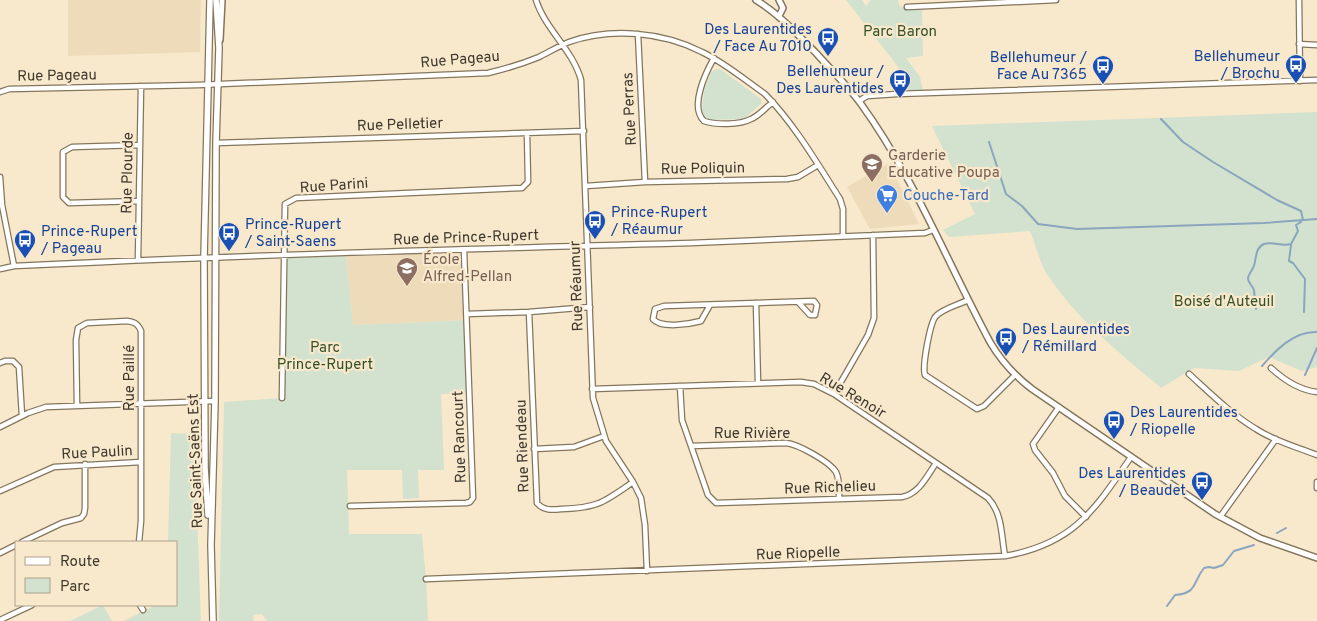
<svg xmlns="http://www.w3.org/2000/svg" width="1317" height="621" font-family="Overpass,sans-serif">
	<style>
		.built { fill: #eedbb9 }
		.green { fill: #d3e2ce }
		.lines { fill: none; stroke-linecap: round; stroke-linejoin: round }
		.stream { stroke: #8aa5be; stroke-width: 2 }
		.minor-casing { stroke: #84765d; stroke-width: 7 }
		.tertiary-casing { stroke: #84765d; stroke-width: 8 }
		.secondary-casing { stroke: #84765d; stroke-width: 8 }
		.minor { stroke: #fff; stroke-width: 4.5 }
		.tertiary { stroke: #fff; stroke-width: 5 }
		.secondary { stroke: #fff; stroke-width: 5.5 }
		.labels { text-anchor: middle; stroke-width: 4.5; stroke-linejoin: round; paint-order: stroke }
		.transit-label { font-size: 15px; fill: #164399; stroke: #f8e8cc; text-anchor: end }
		.park-label { font-size: 15px; fill: #325126; stroke: #f8e8cc }
		.street-label { font-size: 15px; fill: #3f392e; stroke: #f8e8cc }
		.education-label { font-size: 15px; fill: #785e54; stroke: #f8e8cc; text-anchor: start }
		.shop-label { font-size: 15px; fill: #366cbe; stroke: #f8e8cc; text-anchor: start }
	</style>
	<rect width="100%" height="100%" fill="#f8e8cc"/>
	<path class="built" d="M68,0H201L200,52L68,56Z
		M889,163L919,224L870,229L847,187Z
		M464,250L467,320L353,325L346,254Z"/>
	<path class="green" d="M846,0H862L866,6L871,0H898L900,7L922,8L923,56L906,58L920,77L923,91L908,92L906,77Z
		M716,69H720L761,99L762,103L744,119L709,120L704,116L702,110L704,91L711,72Z
		M1317,112V367L1302,371L1269,357L1239,371L1194,368L1161,388C1121,354 1076,319 1047,274C1039,262 1036,245 1030,231L949,237L943,230L975,214L932,126Z
		M346,254L353,325L467,320L469,393L441,394L444,470H418L419,498L403,499L402,470H347L349,534H422L426,579L428,621H267L262,614L254,615L253,621H219L224,402L282,398L284,255Z
		M171,433L194,434L201,621H124L156,605H176V542H168Z
		M103,605L112,621H70Z"/>
	<g class="lines">
		<path class="stream" d="M1161,119L1183,142L1213,162L1277,200L1301,211L1303,220
			M989,142L1006,194L1022,206L1038,224L1077,229L1264,223L1317,219
			M1291,245L1289,261L1293,263L1305,279L1304,312
			M1256,309C1254,303 1255,296 1254,290C1252,285 1249,284 1248,279C1248,275 1251,272 1253,268C1257,261 1254,248 1264,244C1273,241 1282,247 1291,244L1298,231L1296,225L1301,222L1300,220
			M1262,366C1276,350 1294,331 1317,332
			M1305,375L1317,348
			M1277,533L1286,528
			M1167,606L1175,595C1198,593 1192,583 1204,568L1209,567L1214,568L1223,565L1234,551L1254,545"/>
		<g class="minor-casing">
			<path id="minor" d="M536,0C545,29 573,50 581,80L593,398L606,441L633,482L641,498L645,525L647,571
				M1299,0L1300,81
				M907,7L1056,0
				M638,34L645,182
				M1299,44L1317,45
				M714,58C706,72 689,107 704,121C716,125 740,125 751,119C759,116 766,107 773,102
				M0,92L9,89L198,85L488,73C505,69 522,64 539,57C549,52 559,46 569,42C611,27 663,32 702,52C725,63 745,80 765,94C795,125 817,163 840,199L843,209V236
				M859,101L867,96L897,94L1317,80
				M216,143L584,131
				M0,177L2,205L14,266
				M586,186L645,182L787,179L798,177L818,165
				M139,201L69,203L63,197V152L72,147L140,145
				M138,260L141,86
				M0,269L14,266C240,255 465,249 691,243C769,240 847,236 925,233L933,230
				M968,300C958,305 944,308 936,316C930,322 922,367 925,375L977,409L984,406L1015,375
				M756,303L758,383
				M710,305L701,321C690,324 661,329 653,319L655,309L664,306L814,301L817,305L815,315H810L799,303
				M529,312L537,503C544,511 552,510 562,509C598,508 604,502 633,482
				M467,314L529,312L590,307
				M0,363L5,361H13L19,367L22,416
				M1271,368C1284,380 1299,390 1317,392
				M1189,374C1210,393 1231,414 1256,429C1274,441 1297,447 1317,455
				M680,386L682,420L708,495L716,503L902,497C919,494 927,476 936,463
				M592,389L801,382L814,384L834,394L988,498C1003,514 1001,536 1005,556
				M834,394L868,335L874,318L873,235
				M282,398L285,204L296,198L522,188L528,182L527,133
				M77,406L76,340L78,328L87,323L127,321C135,322 138,324 141,331V521L139,542
				M1059,407L1033,444L1035,450L1053,473L1065,496L1086,517
				M0,427L28,413L46,407L215,401
				M691,446L786,443C798,444 830,462 836,472C840,480 839,491 839,499
				M534,449L574,447L604,436
				M1317,482V488
				M0,491L54,467L141,462
				M350,506L466,503L470,502L473,498L464,250
				M1220,517L1276,439
				M22,542L62,523L81,518L84,514L85,508V464
				M0,553L16,545
				M426,579L1005,556C1073,544 1094,511 1131,457
				M140,605L143,610
				M0,620L32,605"/>
		</g>
		<g class="tertiary-casing">
			<path id="tertiary" d="M756,0C779,14 797,34 816,53C831,70 848,86 861,104C914,177 948,264 990,342C1001,361 1015,376 1032,389L1215,514L1260,538L1317,558
				M779,16L783,8L779,0
				M220,40L222,0"/>
		</g>
		<g class="secondary-casing">
			<path id="secondary" d="M208,515L205,468L204,258L210,0
				M213,621L211,545L215,401L216,143L219,48L216,0"/>
		</g>
		<use href="#minor" class="minor"/>
		<use href="#tertiary" class="tertiary"/>
		<use href="#secondary" class="secondary"/>
	</g>
	<defs>
		<g id="bus-pin" transform="scale(1.125)"><path d="M0 17L-7.5 6A9.5 9.5 0 1 1 7.5 6Z" fill="#1a4fb4" stroke="#f8e8cc"/><path d="M-5-6H5V4H4V6H2V4H-2V6H-4V4H-5ZM-3.5-4V0h7V-4ZM-3.5 1.2v1.5H-2V1.2ZM2 1.2v1.5H3.5V1.2Z" fill="#fff"/></g>
		<g id="school-pin" transform="scale(1.125)"><path d="M0 17L-7.5 6A9.5 9.5 0 1 1 7.5 6Z" fill="#8d6e63" stroke="#f8e8cc"/><path d="M0-5L7-2L0 1L-7-2ZM-4 1L0 2.5L4 1V4Q0 6-4 4Z" fill="#fff"/></g>
		<g id="supermarket-pin" transform="scale(1.125)"><path d="M0 17L-7.5 6A9.5 9.5 0 1 1 7.5 6Z" fill="#3f7fe0" stroke="#f8e8cc"/><path d="M-6-5.5h2.5l.6 2H6L4.5 2H-2.5L-4.4-4H-6ZM-1.5 3.2a1.3 1.3 0 1 0 .1 0ZM3 3.2a1.3 1.3 0 1 0 .1 0Z" fill="#fff"/></g>
	</defs>
	<g fill-rule="evenodd">
		<use href="#bus-pin" x="828" y="38"/>
		<use href="#bus-pin" x="1296" y="65"/>
		<use href="#bus-pin" x="1103" y="66"/>
		<use href="#bus-pin" x="900" y="80"/>
		<use href="#school-pin" x="872" y="164"/>
		<use href="#supermarket-pin" x="887" y="195"/>
		<use href="#bus-pin" x="595" y="221"/>
		<use href="#bus-pin" x="229" y="233"/>
		<use href="#bus-pin" x="25" y="240"/>
		<use href="#school-pin" x="407" y="268"/>
		<use href="#bus-pin" x="1006" y="338"/>
		<use href="#bus-pin" x="1114" y="421"/>
		<use href="#bus-pin" x="1202" y="482"/>
	</g>
	<g class="labels">
		<g class="transit-label">
			<text x="812" y="34">Des Laurentides<tspan x="812" dy="17">/ Face Au 7010</tspan></text>
			<text x="1280" y="61">Bellehumeur<tspan x="1280" dy="17">/ Brochu</tspan></text>
			<text x="1087" y="62">Bellehumeur /<tspan x="1087" dy="17">Face Au 7365</tspan></text>
			<text x="884" y="76">Bellehumeur /<tspan x="884" dy="17">Des Laurentides</tspan></text>
			<text x="611" y="217" text-anchor="start">Prince-Rupert<tspan x="611" dy="17">/ Réaumur</tspan></text>
			<text x="245" y="229" text-anchor="start">Prince-Rupert<tspan x="245" dy="17">/ Saint-Saens</tspan></text>
			<text x="41" y="236" text-anchor="start">Prince-Rupert<tspan x="41" dy="17">/ Pageau</tspan></text>
			<text x="1022" y="334" text-anchor="start">Des Laurentides<tspan x="1022" dy="17">/ Rémillard</tspan></text>
			<text x="1130" y="417" text-anchor="start">Des Laurentides<tspan x="1130" dy="17">/ Riopelle</tspan></text>
			<text x="1186" y="478">Des Laurentides<tspan x="1186" dy="17">/ Beaudet</tspan></text>
		</g>
		<g class="park-label">
			<text x="900" y="36">Parc Baron</text>
			<text x="1224" y="306">Boisé d'Auteuil</text>
			<text x="325" y="352">Parc<tspan x="325" dy="17">Prince-Rupert</tspan></text>
		</g>
		<g class="street-label">
			<text transform="translate(460 59) rotate(-5)" y="5">Rue Pageau</text>
			<text transform="translate(57 75) rotate(-1)" y="5">Rue Pageau</text>
			<text transform="translate(629 109) rotate(-93)" y="5">Rue Perras</text>
			<text transform="translate(400 124) rotate(-2)" y="5">Rue Pelletier</text>
			<text transform="translate(703 168) rotate(-1)" y="5">Rue Poliquin</text>
			<text transform="translate(127 173) rotate(-89)" y="5">Rue Plourde</text>
			<text transform="translate(334 185) rotate(-4)" y="5">Rue Parini</text>
			<text transform="translate(466 237) rotate(-2)" y="5">Rue de Prince-Rupert</text>
			<text transform="translate(576 286) rotate(-92)" y="5">Rue Réaumur</text>
			<text transform="translate(129 378) rotate(-90)" y="5">Rue Paillé</text>
			<text transform="translate(853 395) rotate(31)" y="5">Rue Renoir</text>
			<text x="752" y="438">Rue Rivière</text>
			<text transform="translate(459 437) rotate(-92)" y="5">Rue Rancourt</text>
			<text transform="translate(522 446) rotate(-92)" y="5">Rue Riendeau</text>
			<text transform="translate(97 452) rotate(-3)" y="5">Rue Paulin</text>
			<text transform="translate(195 461) rotate(-92)" y="5">Rue Saint-Saëns Est</text>
			<text transform="translate(830 487) rotate(-2)" y="5">Rue Richelieu</text>
			<text transform="translate(798 553) rotate(-2)" y="5">Rue Riopelle</text>
		</g>
		<g class="education-label">
			<text x="888" y="160">Garderie<tspan x="888" dy="17">Educative Poupa</tspan></text>
			<text x="423" y="264">École<tspan x="423" dy="17">Alfred-Pellan</tspan></text>
		</g>
		<g class="shop-label">
			<text x="903" y="200">Couche-Tard</text>
		</g>
	</g>
	<rect x="15" y="541" width="162" height="65" fill="#f8e8cc" stroke="#aea28d"/>
	<rect x="25" y="557" width="25" height="8" fill="#ffffff" stroke="#aea28d"/>
	<text x="60" y="566" font-size="15" fill="#3f392e">Route</text>
	<rect x="25" y="578" width="25" height="15" fill="#d3e2ce" stroke="#aea28d"/>
	<text x="60" y="591" font-size="15" fill="#3f392e">Parc</text>
</svg>
